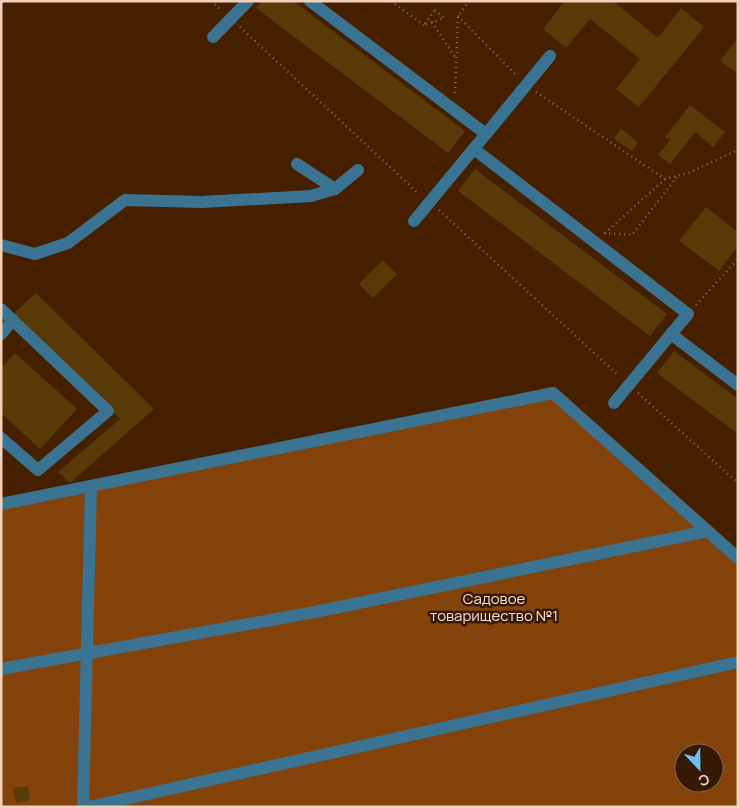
<svg xmlns="http://www.w3.org/2000/svg" width="739" height="808" font-family="Manrope,sans-serif">
	<style>
		.green { fill: #83430a; fill-rule: evenodd }
		.building { fill: #583b09 }
		.lines { fill: none; stroke-linecap: round; stroke-linejoin: round }
		.path { stroke: #8f6b50; stroke-width: 2.5; stroke-dasharray: 1 4; stroke-linecap: butt }
		.minor { stroke: #3b7493; stroke-width: 12 }
		.labels { text-anchor: middle; stroke-width: 5; stroke-linejoin: round; paint-order: stroke }
		.park-label { font-size: 15px; fill: #f4dfd2; stroke: #361a05 }
	</style>
	<rect width="100%" height="100%" fill="#472000"/>
	<path class="green" d="M553,393L738,558V807H1V504ZM684,753H714V783H684Z"/>
	<path class="building" d="M261,1H293L465,131L448,153L256,8Z
		M565,1H613L658,38L681,8L704,27L639,107L616,89L640,59L590,19L566,48L543,29Z
		M736,40L738,41V74L720,61Z
		M690,105L725,132L713,147L695,132L670,164L658,155L670,140L665,137Z
		M621,129L638,142L632,151L614,139Z
		M475,169L667,314L650,336L458,191Z
		M706,207L738,232V246L719,271L679,241Z
		M383,260L397,274L373,298L359,284Z
		M36,293L154,409L70,483L58,472L120,419L14,313Z
		M674,351L738,399V434L657,373Z
		M15,353L77,409L40,449L1,413V368Z
		M28,786L30,800L16,803L13,788Z"/>
	<g class="lines">
		<path class="path" d="M211,1L221,10
			M391,1L424,25
			M435,10L444,18L424,25Z
			M458,16L517,76
			M432,22L456,59
			M240,27L419,194
			M536,92L665,179L688,173L738,150
			M455,93L458,16L469,1
			M665,179L605,233L632,235L677,177
			M439,210L619,376
			M696,305L738,259
			M638,393L738,483"/>
		<path class="minor" d="M310,1L486,134L414,221
			M213,37L248,1
			M486,134L550,56
			M474,149L688,314L671,334
			M297,164L335,189L358,170
			M1,245L35,254L68,243L125,200L202,202L311,196L335,189
			M1,309L108,411L38,470L1,438
			M1,334L13,320
			M614,403L671,334L738,385
			M1,504L553,393L738,558
			M1,669L315,612L708,531
			M83,807L91,486
			M89,807L738,662"/>
	</g>
	<g class="labels">
		<g class="park-label">
			<text x="494" y="604">Садовое<tspan x="494" dy="17">товарищество №1</tspan></text>
		</g>
	</g>
	<rect width="739" height="808" fill="none" stroke="#f2d2bd" stroke-width="5"/>
	<g transform="translate(699 768) rotate(158)"><circle r="24" fill="#361a05" stroke="#81644f"/>
	<path d="M0-4L9 19L0 12L-9 19Z" fill="#6cc3f2"/>
	<text y="-8" font-size="14" font-weight="bold" text-anchor="middle" fill="#f2d2bd">С</text>
	</g>
</svg>
